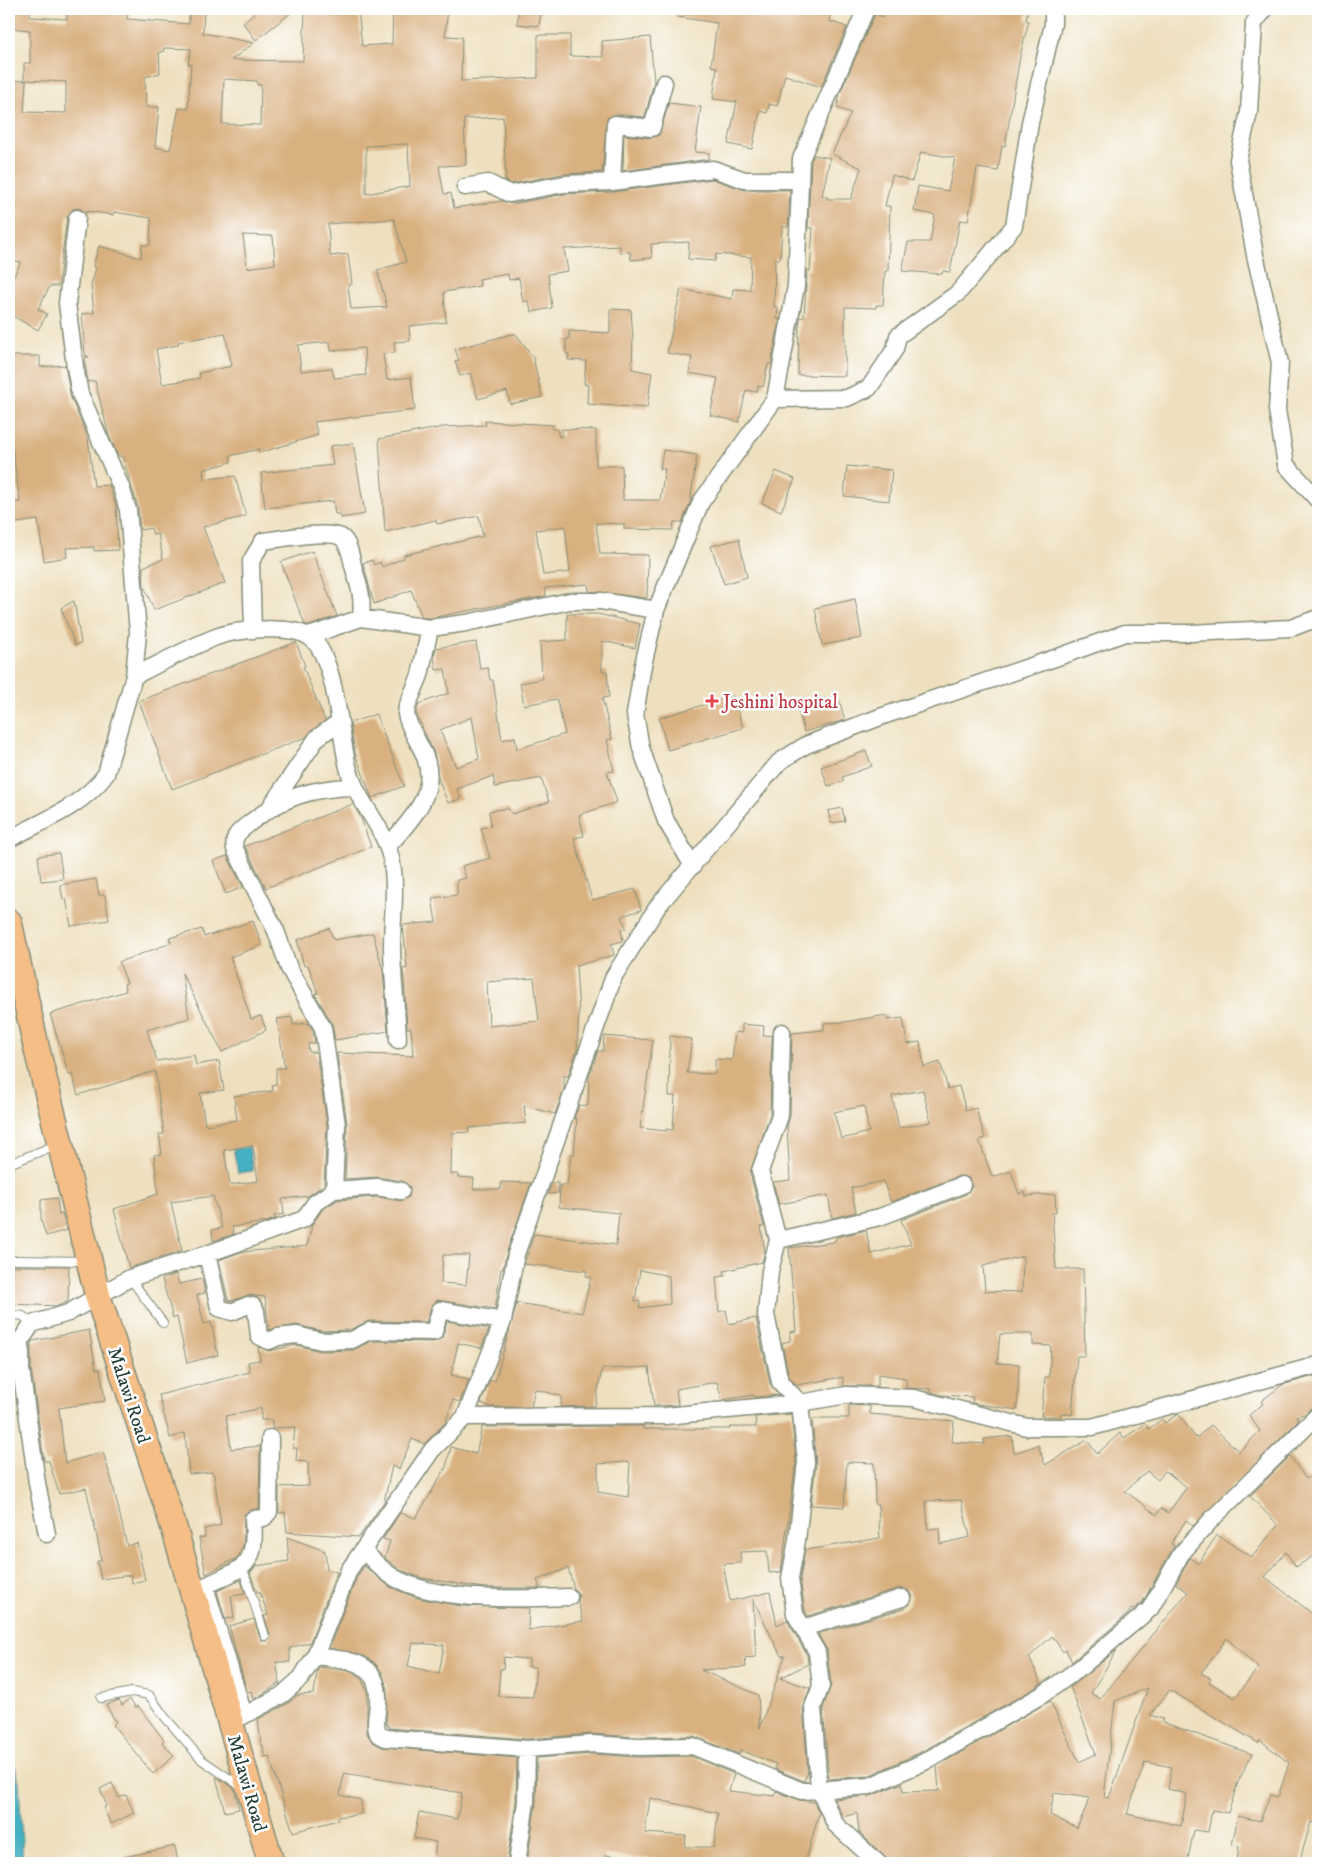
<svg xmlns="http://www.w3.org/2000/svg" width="1327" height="1872" font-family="'IM FELL DW Pica',serif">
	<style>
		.water { fill: #44b0c2; stroke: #32767b }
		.building { fill: #d9b181; fill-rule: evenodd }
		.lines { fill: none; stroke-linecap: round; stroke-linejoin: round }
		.service-casing { stroke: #868e7a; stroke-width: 10 }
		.minor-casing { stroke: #868e7a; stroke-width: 19 }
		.primary-casing { stroke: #868e7a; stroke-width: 28 }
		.service { stroke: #fff; stroke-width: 8 }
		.minor { stroke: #fff; stroke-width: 16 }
		.primary { stroke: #f6be87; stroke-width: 25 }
		.health-dot { fill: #e0444e; stroke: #fff; stroke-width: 2 }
		.labels { text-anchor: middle; stroke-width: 5; stroke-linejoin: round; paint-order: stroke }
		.health-label { font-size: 19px; fill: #be3a42; stroke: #fff; text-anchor: start }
		.street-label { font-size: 19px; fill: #1f3d34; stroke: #fff }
	</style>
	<rect width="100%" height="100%" fill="#fff"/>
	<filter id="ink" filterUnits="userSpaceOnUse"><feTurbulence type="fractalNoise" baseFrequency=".02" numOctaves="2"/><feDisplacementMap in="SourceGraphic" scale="10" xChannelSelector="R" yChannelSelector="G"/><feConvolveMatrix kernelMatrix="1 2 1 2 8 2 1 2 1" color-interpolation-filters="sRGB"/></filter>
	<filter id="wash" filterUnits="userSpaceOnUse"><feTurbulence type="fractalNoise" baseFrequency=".0096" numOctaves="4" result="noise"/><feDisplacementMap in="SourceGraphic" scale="20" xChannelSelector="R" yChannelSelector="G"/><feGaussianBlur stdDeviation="1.12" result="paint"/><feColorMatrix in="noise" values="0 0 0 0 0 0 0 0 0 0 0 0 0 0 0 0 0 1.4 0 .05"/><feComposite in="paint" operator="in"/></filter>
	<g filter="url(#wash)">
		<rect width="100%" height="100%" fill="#eee0bf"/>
		<path class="water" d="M247,1135L253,1171L238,1173L231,1138Z
			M9,1743L19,1782L23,1863H9Z"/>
		<g id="blocks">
			<path class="building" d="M9,9H30V17L67,19V9H129L127,19L189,24V9H204L203,33L254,43L231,60L303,61L305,9H358L362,46L392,44L393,9H448L445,36L462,37L461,81L538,78V35H570V56L603,57L602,41L650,37L654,81L645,117L616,114L607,118L602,172L562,174L511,184L506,181L503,117L464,119L466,165L439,166L444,194L451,193L454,208L502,201L512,204L565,194L613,192L712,179L745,190H790L788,227H782L780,259H775L774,307H778L777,319H780L771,364H768L763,387L758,386L757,392L746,390L739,422L710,415L718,378L689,373L692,357L667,353L681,289L732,299L733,289L750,290L751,257L716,254L715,261L688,259L689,242L651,244L652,258L631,260L630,252L620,253V246L564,249L568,271L548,274L552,308L532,312L528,301L523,302L519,278L509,280L508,274L479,279L480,286L444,292L446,322L409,326L410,341L394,342L395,353L383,354L387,380L411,377L415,410L314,422L318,435L259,453V449L230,456L231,462L203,470L204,479L235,476L246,516L203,527L225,583L154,610L144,586L143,567L163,559L158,534L153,535L151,528L140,530L138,507L122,456H118L109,436L95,381L88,382L85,363V357H89L85,355L82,314L94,313L91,284L96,268L93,267L99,246L141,258L142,245H150L151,218L114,212L113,215L87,211V213L79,208L73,209L67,217L58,286H50L38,309L47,314L38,330L9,314V286L21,262L9,260V242L16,207L9,206L11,107L9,106V80L26,81L24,112L66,113V82L24,80V63H30V30L9,28ZM164,48L191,49L188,64H191L188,109L179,108L170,150L155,147L159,107H146L145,77L160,73L159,52H163ZM224,79L257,81V85H261L260,125L222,124ZM408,144L410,186L366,194V146ZM394,219L406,262L377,270L387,307L351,309L348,285L352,284L348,254L330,256L328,224ZM243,235L273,236L275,264L247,268ZM225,333L232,366L199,373L200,378L162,384L156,349L178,345V342ZM330,342L331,351L364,348L366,375L334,378L332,368L301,371L298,345Z
				M255,9H296L256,40L243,23L255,13Z
				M519,9H541L539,26L517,24Z
				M678,9H831L829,21L847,27L821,87L785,75L777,106L769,104L767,113L760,111L752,149L728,144L737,102L713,99L717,67L711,66L717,23L677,17Z
				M885,9H1028L1026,20L1029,21L1020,56L1005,146H1002L998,171L977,168L968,221L960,220L950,272L943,271L942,274L902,271L908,242H930L935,215L914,211L918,186L948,191L955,158L921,152L912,181L892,175L885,206H890L888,271H885L883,305H876V308L845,307V376L798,375L799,327L800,318L804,317L807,270L810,271L813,228H808L811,161L814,155L830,158L822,196H827V199H851L861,168L832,154L851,113L837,108L840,93L875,14L883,17Z
				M669,103L701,107L695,152L709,153V159L623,171L624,135L651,138L659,135Z
				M610,309L631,310L633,339L632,369L652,373L647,408L587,404L588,385L584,384L586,361L568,360L569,354H566V339H569V331L610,333Z
				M512,334H516L533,357L542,397L510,404L507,391L478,399L470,373L460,376L455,361L459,360L455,349Z
				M9,356H40V367L65,365L71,398L88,438L94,486L109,485L116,506L118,550L94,551V547L66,548L67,557L44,561L38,520L9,524V503L20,502L9,423Z
				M485,421L553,425L552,429H557L559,437L562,436V429L596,430V466H622L623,500H660L665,469H660L663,450L697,455L690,503L682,522H674L673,530L624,529V524L596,523L600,554L648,555L647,598L589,591L588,584L545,588L546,596L430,618L422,617L411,590L374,604L363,563L372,560L374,565L380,562L382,567L404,558V555L483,536L479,516L437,524L436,520L385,532L379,439L443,427L486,425ZM565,526L570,572L543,575L536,530Z
				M353,443L365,514L341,518L340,514H335L333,501L265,508L261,473L333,465L330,446Z
				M847,466L892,470L889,501L844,496Z
				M776,471L795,479L781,511L762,503Z
				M739,539L747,577L724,584L711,546Z
				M312,551L337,616L309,626L305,624L299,610L281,562Z
				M855,599L862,638L822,645L815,608Z
				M74,601L81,643L75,645L61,608Z
				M567,614H598L640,624L635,648L602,641V671H607L609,697L602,698L612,739L607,740L614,771L607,772L617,802L579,815L584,836L574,838L592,900L635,889L641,910L622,916L626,928L621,929L623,941L611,944L614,955L576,966L579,1013L577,1050L568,1076H564V1089L555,1114L524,1106L526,1123L469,1128V1132L452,1133L451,1174H458V1177L474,1178L473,1189H501V1182L531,1183L507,1251L503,1269H501L495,1309L437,1300L431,1307L426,1322L369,1321L349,1330L322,1331L296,1325L269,1330L265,1297L249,1295L231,1301L228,1300L219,1260L241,1252L307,1246L312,1225L322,1210L337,1200L377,1197L400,1201L409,1197L410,1187L403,1181L377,1177L345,1179L347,1124L337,1053L413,1056L411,1028H407L404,980L403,969L407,968L403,925L436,922L432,898L457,895V880L466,878L462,866L490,858L481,828L491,826L489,811L508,808L512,814L549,802L541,778L495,787L493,776L457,789L461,799L448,803L438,778L434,753L416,713L419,704L449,693L445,669L436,670L434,656L436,648L476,642L480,669L488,668L490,680H493L502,740L515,737L517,749L565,734L557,699L524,705L520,683L542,679L540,642L567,640ZM472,717L479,759L456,767L440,730ZM534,978L539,1021L489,1026L487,982ZM443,1255H469L466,1285L441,1283Z
				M296,642L305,666L303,667L325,720L306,737L172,789L139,701Z
				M733,696L743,728L668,750L659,718Z
				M839,700L845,720L804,732L799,711Z
				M376,714L404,786L372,798L355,753L350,723Z
				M866,751L872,766L842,777L844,781L828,786L821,767Z
				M353,804L361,818L371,847L266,888L245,846Z
				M842,808L845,821L831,823L828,811Z
				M59,853L63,879L41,881L38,856Z
				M227,856L243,887L226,894L213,861Z
				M96,879L99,895H105L109,920L71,926L66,898L63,899L60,885Z
				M253,921L262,945L230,957L251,1019L261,1016L266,1030L222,1052L182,973L189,1018L147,1030L157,1061L194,1055L196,1065L219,1061L224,1090L200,1093L205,1125L237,1120L234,1096L273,1091L272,1085L276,1084V1068H285L277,1019L292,1017L293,1025L308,1023L313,1031L315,1043L308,1044L309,1052H316L327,1125L324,1185L308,1196L282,1199L284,1214L274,1216L275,1219L266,1222L232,1227L234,1234L213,1241L212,1230L222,1228L213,1196L171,1202L182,1251L129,1268L114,1209L158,1194L154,1155L162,1154L159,1134H164L155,1071L78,1095L72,1074L69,1075L50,1014L126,991L124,984L127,983L119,962L171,943L169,938L202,929L204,937ZM253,1146L258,1181L230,1185L224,1150Z
				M329,928L334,940L373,933L383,971L388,1031L335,1040L332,1023L315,994L318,993L308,965L304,966L297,940Z
				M887,1015V1020L903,1018L907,1044L920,1042L924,1067L940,1062L948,1089L959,1086L966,1111L976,1108L985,1138L979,1140L992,1177L1011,1171L1019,1194L1025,1192L1026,1196L1055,1194L1056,1213H1052L1056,1269H1083L1085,1356H1077L1072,1415L1061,1413L1060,1417L1041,1416L1045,1377H1049L1051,1346L1033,1345V1334H1000L997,1363L1019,1364L1017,1410L972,1403L973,1397L942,1395L931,1392V1389L906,1388V1378L878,1374V1386H843V1377L797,1385L789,1377L782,1343L790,1341V1332L796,1331L789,1248L834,1242L837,1237L866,1230L871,1254L911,1244L901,1220L966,1194L972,1187L969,1178L959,1176L891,1202L883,1181L851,1188L856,1212L832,1218L828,1195L779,1204L773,1182L790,1180L787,1126L790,1116L792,1033L824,1030V1023L844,1022ZM923,1090L931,1122L899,1128L892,1096ZM864,1106L869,1132L841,1139L834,1112ZM1023,1256L1022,1292L985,1291L983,1266Z
				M742,1024L764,1026L763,1036L772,1035L770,1114L750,1173L764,1227H761L765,1251L762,1262L724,1271L725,1276L716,1277L719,1312L726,1310L729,1324L756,1318L770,1384L779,1395L754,1397V1395L722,1400L717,1382L676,1389L678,1405L654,1406L649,1367L602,1369L595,1406L561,1407V1396L535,1389L531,1407H491L481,1403L490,1380L495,1381L517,1303L582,1313L591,1277L586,1276L587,1271L524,1264L534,1234L616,1245L619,1213L559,1207L560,1185H567L571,1154H574L577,1119L574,1118L579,1105L588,1106L589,1077L598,1051H603L604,1036L653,1040L640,1128L666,1131V1129L673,1130L675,1096H669L670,1036L692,1039L687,1073L715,1074V1059L732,1060L735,1032L742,1033ZM640,1270L669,1276L670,1304L639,1308L640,1302L635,1301Z
				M552,1183H558V1193L548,1194Z
				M57,1198L59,1215L62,1214L67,1230L46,1236L41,1220V1200Z
				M9,1264L13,1266H69L68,1301L58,1306L9,1304Z
				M176,1274L179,1284L202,1279L205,1293L197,1295L204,1324L211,1322L218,1355L187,1363L177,1317L173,1318L162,1279Z
				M447,1321L489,1329L481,1348L458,1343L451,1375L469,1379L460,1402L453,1400L446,1422L424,1444L412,1439L399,1469L392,1466L384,1502L359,1537L287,1532L285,1512L279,1513V1487L309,1486L308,1462L296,1461L297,1448H293L295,1427L272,1428V1420H261V1408L226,1416L231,1449L260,1446L259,1508L248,1511L244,1515L243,1545L238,1557L206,1574L199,1538L205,1537L204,1529L221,1525L214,1475L212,1472L189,1474L185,1433L170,1438L159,1395L250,1372L248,1362L260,1360L258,1347L269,1351L296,1345L321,1351L353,1350L371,1341L434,1342L442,1338Z
				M89,1330L96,1369H100L105,1401L59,1408L65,1463L103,1452L113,1485L127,1546L137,1543L145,1580L132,1583L131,1575L101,1579L97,1561H101L100,1551L86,1488L59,1494L49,1461H44L31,1368V1343L33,1341Z
				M1318,1375V1405L1311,1408L1305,1414L1296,1416L1299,1420L1193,1526L1186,1520L1171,1544L1174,1546L1142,1603L1134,1609L1132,1608L1128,1614L1074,1660L1072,1662L1066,1650L1063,1652L1052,1636L1029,1657L1041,1683L1037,1687L919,1753L868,1776L829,1779L823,1708L831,1685L827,1650L818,1634L905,1608L910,1604L912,1596L908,1590L900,1588L808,1616L805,1611L800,1578L805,1550L880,1538L878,1505H875L874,1463L847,1462L844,1507L811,1505L816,1463L812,1420L822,1418H849V1405L870,1406V1414L954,1421L952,1442L985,1444L984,1439L1012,1436L1014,1453L1038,1445L1045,1465L1087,1440L1097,1454L1120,1433L1124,1438L1145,1424L1149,1429L1162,1419L1165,1423L1178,1414L1196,1438L1211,1425L1239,1452L1260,1431L1249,1415L1263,1404L1261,1401L1282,1385ZM1147,1471L1158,1480L1165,1471L1187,1487L1168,1513L1161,1508L1157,1515L1125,1491ZM961,1500L970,1537L940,1544L939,1528L928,1529L926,1501Z
				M791,1414L796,1462L781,1572L769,1573L767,1551L740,1552L741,1563L723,1564L730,1601L770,1592L777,1625L787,1620L807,1655L808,1664L780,1678L810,1688L803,1707L808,1772L804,1781L775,1769L776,1764L740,1750L739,1754L693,1736L638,1737L591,1734L527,1739L389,1728L386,1723L387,1688L382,1672L374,1662L364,1656L329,1648L357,1577L364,1566L390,1587L417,1598L460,1606L529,1608L528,1630L583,1621L578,1602L579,1596L574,1588L568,1568L537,1580L540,1588H484L422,1578L400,1570L385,1558L390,1541L383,1539L400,1513L416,1518L446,1467L451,1447L476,1454L482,1427L643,1426V1429H730V1427H756L755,1417ZM625,1462L630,1463L628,1497L598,1492V1464ZM753,1599L781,1656H785L760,1728L758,1695L701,1670L746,1667L745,1658L756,1657ZM413,1643L444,1645L439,1674L408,1666ZM504,1657L529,1659V1667H536L533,1697L498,1696L500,1669H503Z
				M1290,1456L1306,1479L1318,1472V1553L1296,1567L1286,1552L1265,1577L1318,1618V1823L1311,1822L1299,1863H1237L1239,1846L1232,1845L1238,1816L1260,1821L1270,1795L1278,1797L1289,1763L1260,1740L1258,1743L1170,1690L1150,1715L1163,1719L1162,1722L1252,1754L1238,1782L1228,1813L1212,1810L1208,1832L1194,1830L1187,1863H896L887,1859L859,1832L857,1813L843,1817L834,1799L871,1796L902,1783L903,1792L939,1791L937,1766L1050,1701L1079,1762L1096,1754L1070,1687L1117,1650L1091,1693L1100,1699L1188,1592L1176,1584L1189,1560L1191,1558L1198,1564L1217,1535L1252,1557L1278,1525L1250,1496ZM1227,1638L1258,1668L1235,1698L1209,1682L1211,1678L1201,1673ZM1148,1688L1109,1798L1104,1797L1115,1701ZM1145,1762L1172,1767L1168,1789L1187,1794L1181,1826L1127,1814ZM1054,1793L1090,1798L1077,1828L1050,1815Z
				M287,1537L325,1551L327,1570L337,1572L310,1642L290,1648V1662H276L280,1683L256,1698H252L251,1691L247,1692L229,1626L254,1619L261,1640L266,1641L269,1639L270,1634L264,1616L268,1615L260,1592H257L250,1573L256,1566L289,1561Z
				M241,1580L245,1594L231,1596L234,1618L225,1619L217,1591Z
				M320,1667L348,1671L361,1678L367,1691V1734L373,1742L382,1747L517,1758L516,1801L507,1863H434L436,1842L414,1838L419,1812L457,1819L462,1793L344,1773L340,1795L361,1800V1814L337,1817L338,1820L293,1832L269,1756L264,1757L263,1745H261L258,1719L287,1704L298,1695L314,1694L317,1672Z
				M130,1699L136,1708L138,1706L164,1740L162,1742L174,1756L153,1774L113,1725L116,1722L106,1705L119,1700L122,1705Z
				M592,1754L637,1757L691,1756L734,1774L729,1791L775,1796L776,1791L799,1800L814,1802L819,1813L805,1863H692L605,1855L604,1863H527L536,1803L537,1758ZM650,1798L718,1813L714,1847H685L686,1836L645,1833Z
				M216,1777L234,1788L239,1809L225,1812Z
				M112,1783L119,1798L126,1795L134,1813L111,1824L104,1810L106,1804L100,1789Z
				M175,1846L178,1862L124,1863V1857Z"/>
		</g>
	</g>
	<g filter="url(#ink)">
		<use href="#blocks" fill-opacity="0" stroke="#868e7a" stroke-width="1"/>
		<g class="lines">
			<g class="service-casing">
				<path id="service" d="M9,1164L56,1145
					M13,1260L87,1261
					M130,1278L163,1323
					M9,1314L23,1316L32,1324
					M242,1566L265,1636
					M101,1698L132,1692L149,1695L164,1716L202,1760L242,1787"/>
			</g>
			<g class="minor-casing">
				<path id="minor" d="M1265,9L1254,23L1249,112L1238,160L1255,255L1280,363L1277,410L1286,465L1318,500
					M612,182L615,124L652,128L664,83
					M465,187L488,183L510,194L564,184L612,182L713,169L745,180H799
					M775,399L847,398L869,388L895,349L898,336L958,293L1014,226L1030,123L1053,24V9
					M253,630L251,561L263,541C278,539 329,530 341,537C350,543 351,559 354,569C360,589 363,597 361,618
					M309,636L361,618L430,628L466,623L570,601H601L656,610
					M134,676C161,663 188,648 216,637C236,629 289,625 308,636C336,652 340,738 348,767C357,806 388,826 393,870C396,894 392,921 392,945C392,977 397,1008 398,1040
					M271,806L317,738L339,722
					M9,839C43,821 83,806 106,774L134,676L138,633L128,510L121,487L80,394L75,367L67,303L77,218
					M388,846C410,821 439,793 425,757C420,743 409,730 406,714L407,707L420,675L430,628
					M693,866L666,821L641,748L635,714L643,665L656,610L701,502L775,399L796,286L801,159L866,9
					M782,1032L780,1116L760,1171L778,1240L770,1271L766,1315L780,1382L800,1403L806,1462L797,1540L790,1578L795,1614L817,1652L821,1686L813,1707L819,1789L835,1824L878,1863
					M334,1190L377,1187L401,1191
					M778,1240L880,1217L962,1185
					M207,1254L219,1308L232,1312L248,1305L253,1306L256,1311L259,1336L269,1341L278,1337L297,1335L321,1341L352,1340L369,1331L434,1332L440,1310L503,1321
					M465,1417L503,1321L516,1254L614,976L658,906L779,762L806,745L883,716L1061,656L1125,633H1190L1291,628L1318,618
					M47,1534L37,1483L21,1369V1340L32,1324L68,1313L130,1278L207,1254L304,1219L315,1203L334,1190L337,1125L323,1028L289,968L276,931L235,849C232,835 240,831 251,822C283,797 312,788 353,787
					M363,1550C375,1562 386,1575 401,1581C447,1602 519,1599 569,1597
					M803,1628L902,1598
					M315,1656C349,1660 380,1660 378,1703C377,1714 374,1725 378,1734L386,1738L527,1749L592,1744L638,1747L693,1746L802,1791L870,1786L924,1762L1042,1695L1080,1668L1150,1609L1181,1554L1212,1519L1318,1415
					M244,1715L205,1586C245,1567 257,1567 253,1519L264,1518L269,1512L270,1438
					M230,1723L282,1695L301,1678L315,1656L349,1570L432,1450L465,1417L665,1416L800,1403L847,1395L914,1398L1027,1427H1092L1318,1365
					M517,1863L526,1802L527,1749"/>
			</g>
			<g class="primary-casing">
				<path id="primary" d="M9,922L36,1046L98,1297L175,1531L271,1863"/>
			</g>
			<use href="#service" class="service"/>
			<use href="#minor" class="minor"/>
			<use href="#primary" class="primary"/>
		</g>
	</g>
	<path class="health-dot" d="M709.5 693.5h5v5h5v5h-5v5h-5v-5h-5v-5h5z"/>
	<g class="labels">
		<g class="health-label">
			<text x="723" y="708">Jeshini hospital</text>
		</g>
		<g class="street-label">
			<text transform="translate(130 1395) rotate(72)" y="7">Malawi Road</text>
			<text transform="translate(248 1783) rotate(74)" y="7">Malawi Road</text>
		</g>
	</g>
	<rect width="1327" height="1872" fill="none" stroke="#fff" stroke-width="30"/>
</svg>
